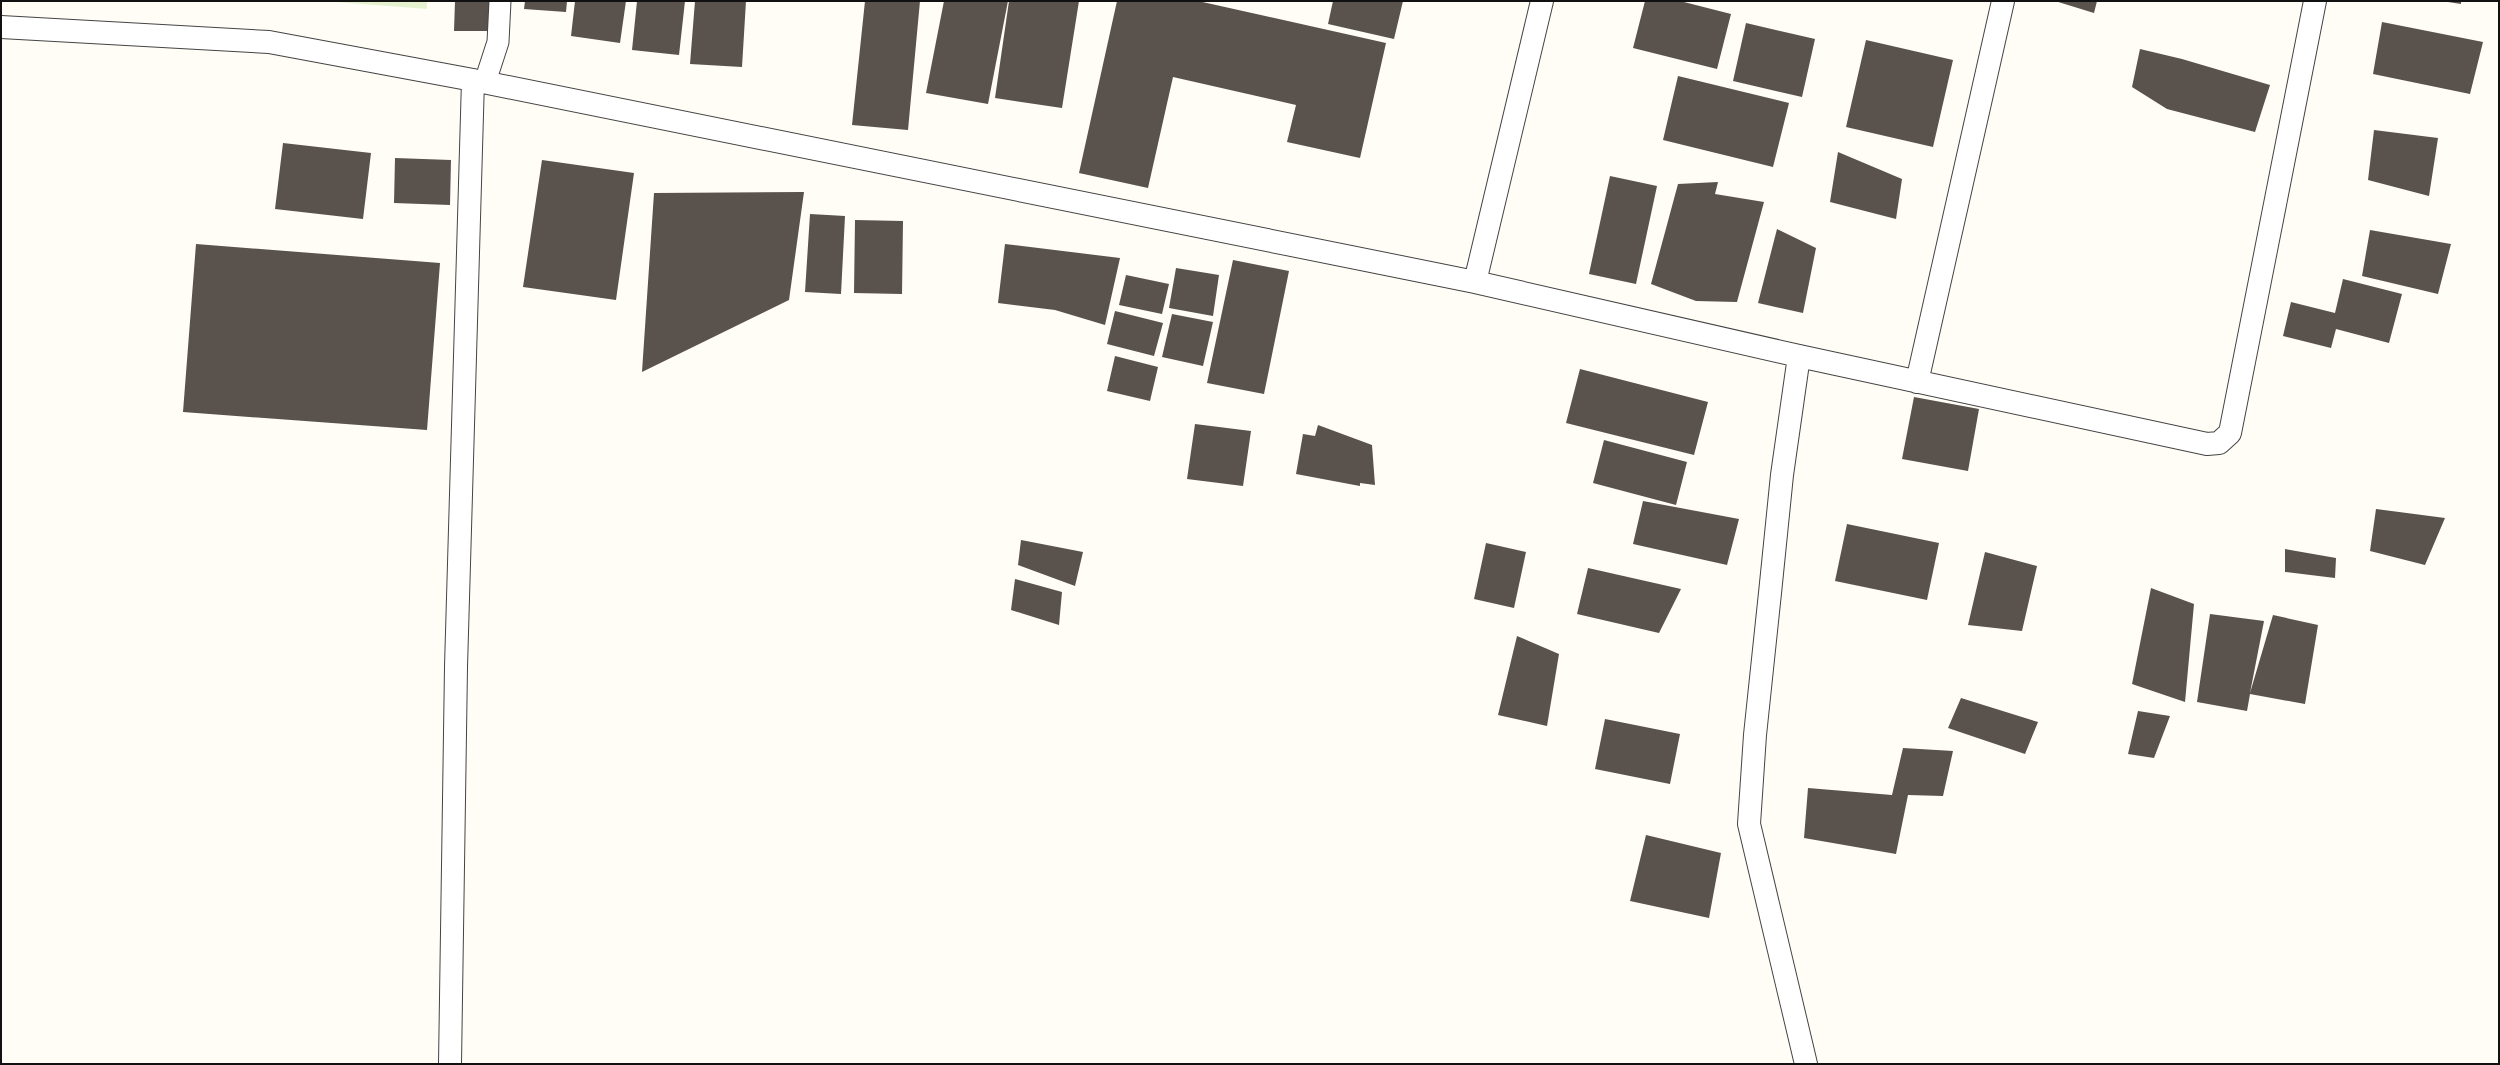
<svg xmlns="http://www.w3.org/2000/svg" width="2500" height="1065" font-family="Lora,serif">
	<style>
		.pitch { fill: #e6f2cf }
		.building { fill: #5a524d }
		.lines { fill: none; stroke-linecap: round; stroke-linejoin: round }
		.service-casing { stroke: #444; stroke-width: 23 }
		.minor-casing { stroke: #444; stroke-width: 24 }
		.service { stroke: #fff; stroke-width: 21 }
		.minor { stroke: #fff; stroke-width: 22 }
	</style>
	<rect width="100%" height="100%" fill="#fffdf5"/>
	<path class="pitch" d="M323,1H427V9Z"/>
	<path class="building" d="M455,1H493V31H454Z
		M525,1H567L566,12L524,9Z
		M575,1H626L620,43L571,36Z
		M637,1H685L679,55L632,50Z
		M695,1H746L742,67L690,64Z
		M865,1H920L908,130L852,125Z
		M944,1H1008L988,104L926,93Z
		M1009,1H1079L1062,108L995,98Z
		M1117,1H1198L1386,43L1360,158L1287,142L1296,105L1173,77L1148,188L1079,173Z
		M1333,1H1403L1394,39L1328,24Z
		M1645,1H1680L1731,14L1717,69L1633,48Z
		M2055,1H2097L2094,13Z
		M2448,1H2461V4L2448,2Z
		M2382,22L2483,42L2470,94L2373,74Z
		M1746,23L1815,39L1802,97L1733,81Z
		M1866,40L1953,60L1933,147L1846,127Z
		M2140,49L2182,59L2270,85L2255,132L2167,109L2132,87Z
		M1678,76L1789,103L1773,167L1663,140Z
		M2374,130L2438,138L2429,196L2368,180Z
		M283,143L371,153L363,219L275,209Z
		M1838,152L1902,179L1896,219L1830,202Z
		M395,158L451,160L450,205L394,203Z
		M542,160L634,173L616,300L523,287Z
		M1610,176L1657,186L1636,284L1589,274Z
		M1718,182L1715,194L1764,202L1737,302L1696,301L1651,284L1678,184Z
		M804,192L789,300L642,372L654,193Z
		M810,214L845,216L841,294L805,292Z
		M855,220L903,221L902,294L854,293Z
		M1777,229L1816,248L1803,313L1758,303Z
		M2370,230L2451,244L2438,294L2362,276Z
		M196,244L440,263L427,430L183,412Z
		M1005,244L1120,258L1105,325L1055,310L998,303Z
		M1233,260L1289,271L1264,394L1207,383Z
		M1176,268L1219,275L1213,316L1169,308Z
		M1126,275L1169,284L1162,314L1119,305Z
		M2343,279L2402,294L2389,343L2336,329L2331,348L2283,336L2291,302L2335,313Z
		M1115,311L1163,323L1154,356L1107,344Z
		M1172,314L1213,322L1203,366L1162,357Z
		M1115,356L1158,367L1150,401L1107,391Z
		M1580,369L1708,402L1694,455L1566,423Z
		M1914,397L1979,409L1968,471L1902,459Z
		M1195,424L1251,431L1243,486L1187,479Z
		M1318,425L1372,445L1375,485L1360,483V486L1296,474L1303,434L1315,436Z
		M1604,440L1687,462L1676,505L1593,483Z
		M1643,501L1739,519L1727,565L1633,544Z
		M2376,509L2445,518L2425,565L2370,551Z
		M1847,524L1939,543L1927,600L1835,581Z
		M1021,540L1083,552L1075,586L1018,565Z
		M1486,543L1526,552L1514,608L1474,599Z
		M2285,549L2336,558L2335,578L2285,572Z
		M1985,552L2037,566L2022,631L1968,625Z
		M1588,568L1681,589L1659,633L1577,614Z
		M1015,579L1062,592L1059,625L1011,610Z
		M2151,588L2194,604L2185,702L2132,684Z
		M2210,614L2264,621L2250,693L2273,615L2318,625L2305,704L2250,694L2247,711L2197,702Z
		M1517,636L1559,654L1547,726L1498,715Z
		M1961,698L2038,722L2025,754L1948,728Z
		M2138,711L2170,716L2154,758L2128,754Z
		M1605,719L1680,734L1670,784L1595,769Z
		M1903,748L1953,751L1943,796L1908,795L1896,854L1804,838L1808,788L1892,795Z
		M1646,835L1721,853L1709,918L1630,901Z"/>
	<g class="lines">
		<g class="service-casing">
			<path id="service" d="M485,82L498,42L500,1"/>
		</g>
		<g class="minor-casing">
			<path id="minor" d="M1,27L269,42L473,80L1475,282L1799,356L2207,444L2219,443L2230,433L2315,1
				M1475,282L1542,1
				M1799,356L1782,475L1770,593L1755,735L1749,824L1806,1064
				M1917,382L2003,1
				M450,1064L456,667L473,80"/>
		</g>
		<use href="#service" class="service"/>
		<use href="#minor" class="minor"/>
	</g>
	<rect width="2500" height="1065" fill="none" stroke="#111111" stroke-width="4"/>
</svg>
